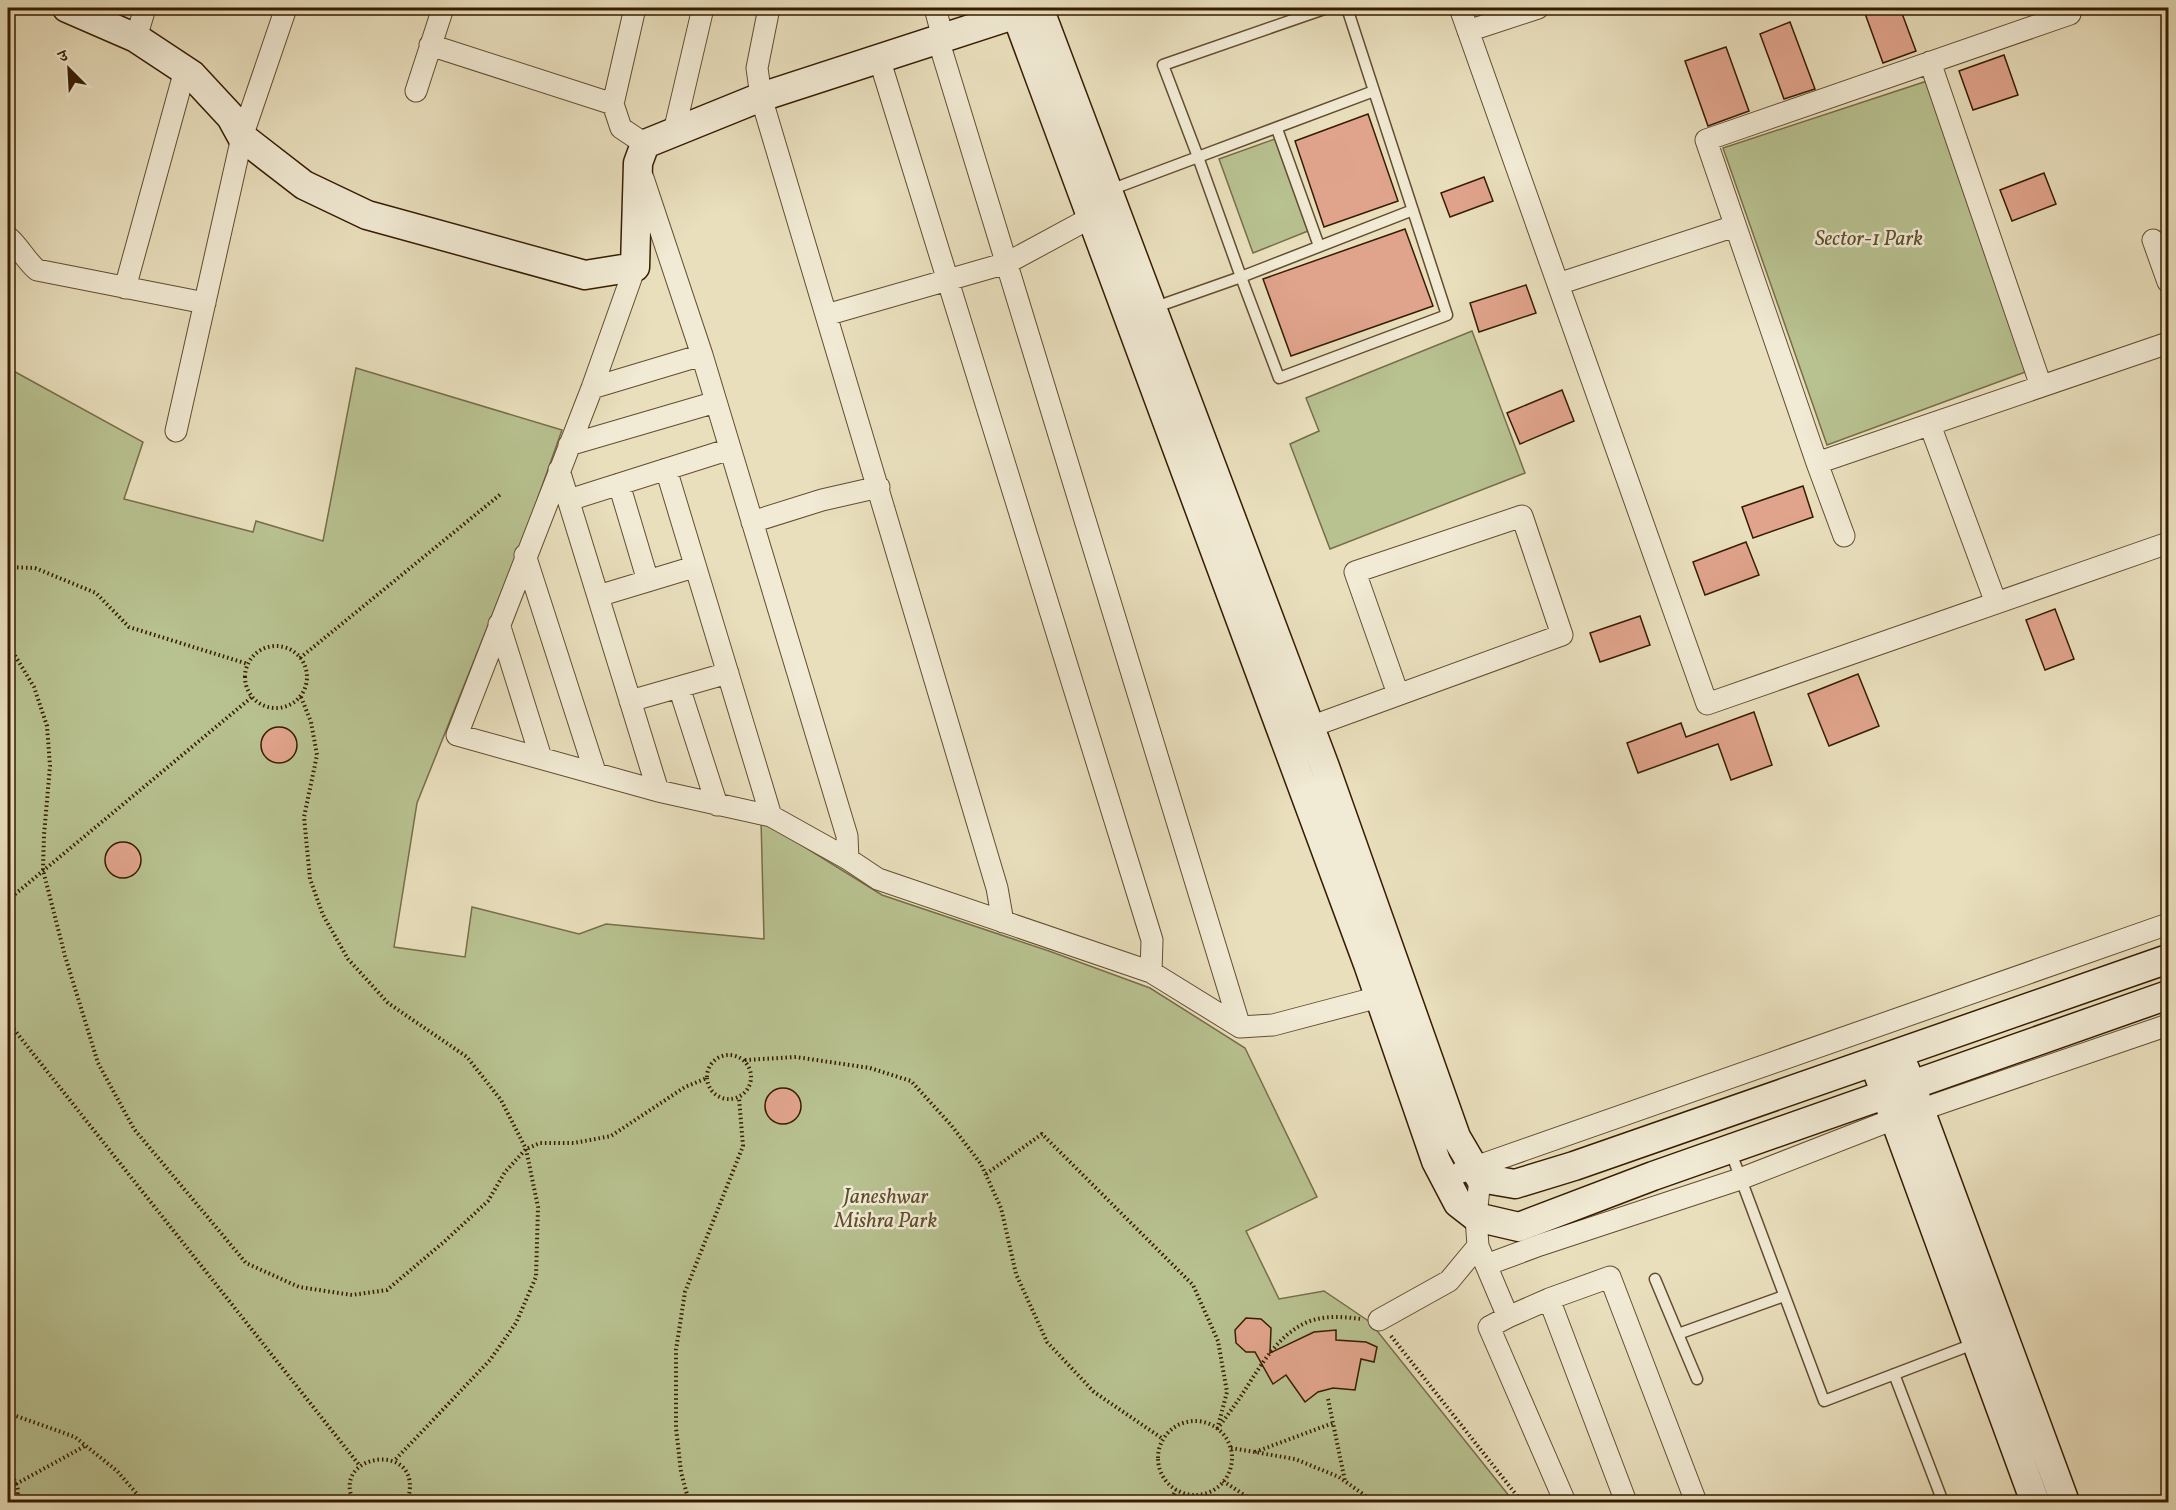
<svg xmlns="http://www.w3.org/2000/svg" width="2176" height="1510" font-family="Vollkorn,'Noto Serif Devanagari',serif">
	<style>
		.green { fill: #b8c190; stroke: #776e48; stroke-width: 1.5 }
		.building { fill: #e0a48c; stroke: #361c00; stroke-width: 1.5 }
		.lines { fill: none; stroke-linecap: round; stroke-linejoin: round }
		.lane-casing { stroke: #634d2f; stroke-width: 13 }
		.street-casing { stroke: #634d2f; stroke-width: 23 }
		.secondary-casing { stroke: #361c00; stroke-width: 31 }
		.path { stroke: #361c00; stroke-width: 4; stroke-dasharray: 1.5 3; stroke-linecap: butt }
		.lane { stroke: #f1ead4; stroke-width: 10 }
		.street { stroke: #f1ead4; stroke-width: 21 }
		.secondary { stroke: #f1ead4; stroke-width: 28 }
		.labels { text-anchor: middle; stroke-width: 5; stroke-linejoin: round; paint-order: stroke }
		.park-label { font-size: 21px; font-style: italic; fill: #5d4e2b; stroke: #f1ead4 }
	</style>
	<rect width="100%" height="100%" fill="#e9dfbd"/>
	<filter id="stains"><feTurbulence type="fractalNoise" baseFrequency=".00333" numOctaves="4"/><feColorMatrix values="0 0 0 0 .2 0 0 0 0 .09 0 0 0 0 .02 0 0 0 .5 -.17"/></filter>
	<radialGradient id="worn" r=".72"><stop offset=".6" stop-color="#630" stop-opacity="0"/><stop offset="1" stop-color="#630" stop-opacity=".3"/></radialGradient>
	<path class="green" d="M1927,81L2028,371L1827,445L1723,148Z
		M1275,139L1308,231L1253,253L1219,159Z
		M1472,331L1525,473L1330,549L1290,444L1319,431L1306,398Z
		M8,368L143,442L124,499L253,532L256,521L323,541L356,368L562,430L529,523L417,803L394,947L465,957L472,907L579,934L606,924L764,939L761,820L882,895L1049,951L1150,988L1245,1048L1317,1197L1246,1231L1279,1299L1324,1291L1370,1322L1514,1502H8Z"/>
	<path class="building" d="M1863,8H1900L1916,51L1883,63Z
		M1790,22L1815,89L1784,99L1760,34Z
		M1726,47L1749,111L1708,126L1685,61Z
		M2004,55L2018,95L1973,110L1959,71Z
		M1368,114L1398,201L1324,227L1295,141Z
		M2044,173L2056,204L2012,221L2000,190Z
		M1484,177L1493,201L1450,217L1441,193Z
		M1405,229L1433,306L1291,356L1263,279Z
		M1526,285L1536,313L1479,332L1470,303Z
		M1562,390L1574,421L1520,444L1507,413Z
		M1803,486L1813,517L1753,538L1742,507Z
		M1746,542L1759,575L1705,595L1693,562Z
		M2055,609L2074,659L2045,670L2026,620Z
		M1640,616L1650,645L1600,662L1590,633Z
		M1858,674L1879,726L1829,746L1808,694Z
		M1754,712L1772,765L1731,780L1718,744L1638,773L1627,743L1681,723L1686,737Z
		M261 745a18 18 0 1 1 36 0a18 18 0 1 1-36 0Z
		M105 860a18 18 0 1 1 36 0a18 18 0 1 1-36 0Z
		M765 1106a18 18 0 1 1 36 0a18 18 0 1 1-36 0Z
		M1246,1318L1261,1319L1271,1328L1270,1353L1314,1332L1336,1330V1340L1366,1342L1377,1347L1374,1362L1361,1359L1355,1390L1333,1388L1318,1392L1305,1402L1286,1375L1273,1384L1255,1352H1246L1236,1343L1235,1330Z"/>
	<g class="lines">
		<g class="lane-casing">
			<path id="lane" d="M1374,91L1198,157L1241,277L1413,210
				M1277,129L1319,246
				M1110,190L1198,157L1163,65L1327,8
				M1153,308L1241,277L1279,378L1447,315L1347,8
				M1730,1150L1824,1401L1976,1343
				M1655,1279L1678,1334
				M1894,1374L1943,1502
				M1697,1379L1678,1334L1784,1296"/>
		</g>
		<g class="street-casing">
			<path id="street" d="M769,8L757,68L761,97L997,888L1003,922
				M935,8L943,38
				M1460,8L1707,704L2168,543
				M1468,31L1538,8
				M136,38L145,8
				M938,39L1240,1027
				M430,45L613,104L621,128L645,144
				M879,58L1152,940L1151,972
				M1930,62L2041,386
				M416,91L443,8
				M613,104L635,8
				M674,132L703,8
				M643,178L702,355L847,836L848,859
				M8,237C20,247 25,260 37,270L205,303
				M2153,240L2168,282
				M635,267L592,388L457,735L658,791L771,816L848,859L878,879L1151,972L1240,1027L1273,1025L1379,997
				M1558,284L1735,226
				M125,288L185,70
				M826,315L1007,263L1092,217
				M592,388L702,355
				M1930,425L1996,603
				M176,431L242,137L286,8
				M569,445L716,402
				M1817,463L2168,343
				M666,469L771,816
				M559,470L658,791
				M619,484L648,581
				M569,500L730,449
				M752,522L822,500L879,487
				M1844,536L1817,463L1706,140L2070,14
				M525,555L595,772
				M598,596L694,567
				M499,624L541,758
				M679,687L717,805
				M630,701L728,673
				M1310,727L1562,635L1522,516L1355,572L1398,694
				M1461,1172L2168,924
				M1478,1246L1508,1317L1549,1299L1610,1277L1696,1502
				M1486,1265L1540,1245L1740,1179L1894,1119L2168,1025
				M1549,1299L1626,1502
				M1508,1317L1489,1327L1565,1502
				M1379,1320L1449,1281L1478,1246L1476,1217L1480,1178"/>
		</g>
		<g class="secondary-casing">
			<path id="secondary" d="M67,8L136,38L192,75L231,117L242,137L304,185L367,215L585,275L635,267L638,163L645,144L761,97L1035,8
				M1014,8L1368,964L1436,1161L1458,1203L1476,1217L1519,1227L1653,1176L2168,995
				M1039,8L1325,767L1456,1137L1480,1178L1515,1184L1574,1166L2168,959
				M1905,1069L2065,1502
				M1879,1076L2035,1502"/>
		</g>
		<path class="path" d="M8,567L35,568L96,593L129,627L248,664
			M8,644L34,687L47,726L50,766L44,835L43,870L65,956L98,1063L134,1129L246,1263L299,1287L352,1295L387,1290L445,1241L488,1201L505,1172L526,1149L540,1143H574L611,1136L685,1087L707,1078
			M245 677a31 31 0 1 1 62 0a31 31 0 1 1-62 0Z
			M300,658L502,493
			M301,697L311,722L317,755L304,817L310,879L323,915L348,959L388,1003L467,1057L501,1100L526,1149L538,1207L536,1277L516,1323L490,1360L394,1461
			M8,900L252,697
			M8,1022L360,1466
			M707 1077a22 22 0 1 1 44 0a22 22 0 1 1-44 0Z
			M745,1060L796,1057L870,1068L911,1081L951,1125L981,1164L1001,1208L1016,1274L1047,1342L1094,1392L1163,1439
			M986,1174L1042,1134L1193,1285L1218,1341L1227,1392L1218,1426
			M1391,1336L1522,1502
			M1328,1399L1345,1481
			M8,1413L75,1437L117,1471L144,1502
			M1158 1458a37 37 0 1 1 74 0a37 37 0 1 1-74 0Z
			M1217,1429C1225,1419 1232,1409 1239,1399C1258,1371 1276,1334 1310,1321C1327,1315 1345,1317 1361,1319
			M1231,1448L1295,1459L1339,1477L1374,1502
			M1255,1452L1333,1423
			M8,1473C17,1481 21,1491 15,1502
			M1223,1481L1255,1502
			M16,1484L85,1446
			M354,1502C328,1452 428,1439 407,1502
			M689,1502L681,1472L676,1428V1350L685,1292L743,1146L739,1098
			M1169,1502L1176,1490"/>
		<use href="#lane" class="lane"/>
		<use href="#street" class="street"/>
		<use href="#secondary" class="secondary"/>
	</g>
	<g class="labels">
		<g class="park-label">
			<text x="1869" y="245">Sector-1 Park</text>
			<text x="886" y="1203">Janeshwar<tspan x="886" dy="24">Mishra Park</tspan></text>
		</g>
	</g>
	<rect width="2176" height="1510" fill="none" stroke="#e9dfbd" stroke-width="30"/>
	<rect x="9" y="9" width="2158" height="1492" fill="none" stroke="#361c00" stroke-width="3"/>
	<rect x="15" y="15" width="2146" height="1480" fill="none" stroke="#361c00" stroke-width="1.5"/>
	<g transform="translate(69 69) rotate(336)" stroke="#f1ead4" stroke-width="4.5" paint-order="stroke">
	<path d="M0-4.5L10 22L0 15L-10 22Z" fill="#361c00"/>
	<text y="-9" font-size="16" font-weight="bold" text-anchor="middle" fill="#361c00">उ</text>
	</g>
	<rect width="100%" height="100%" filter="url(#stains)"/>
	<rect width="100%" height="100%" fill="url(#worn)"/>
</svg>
